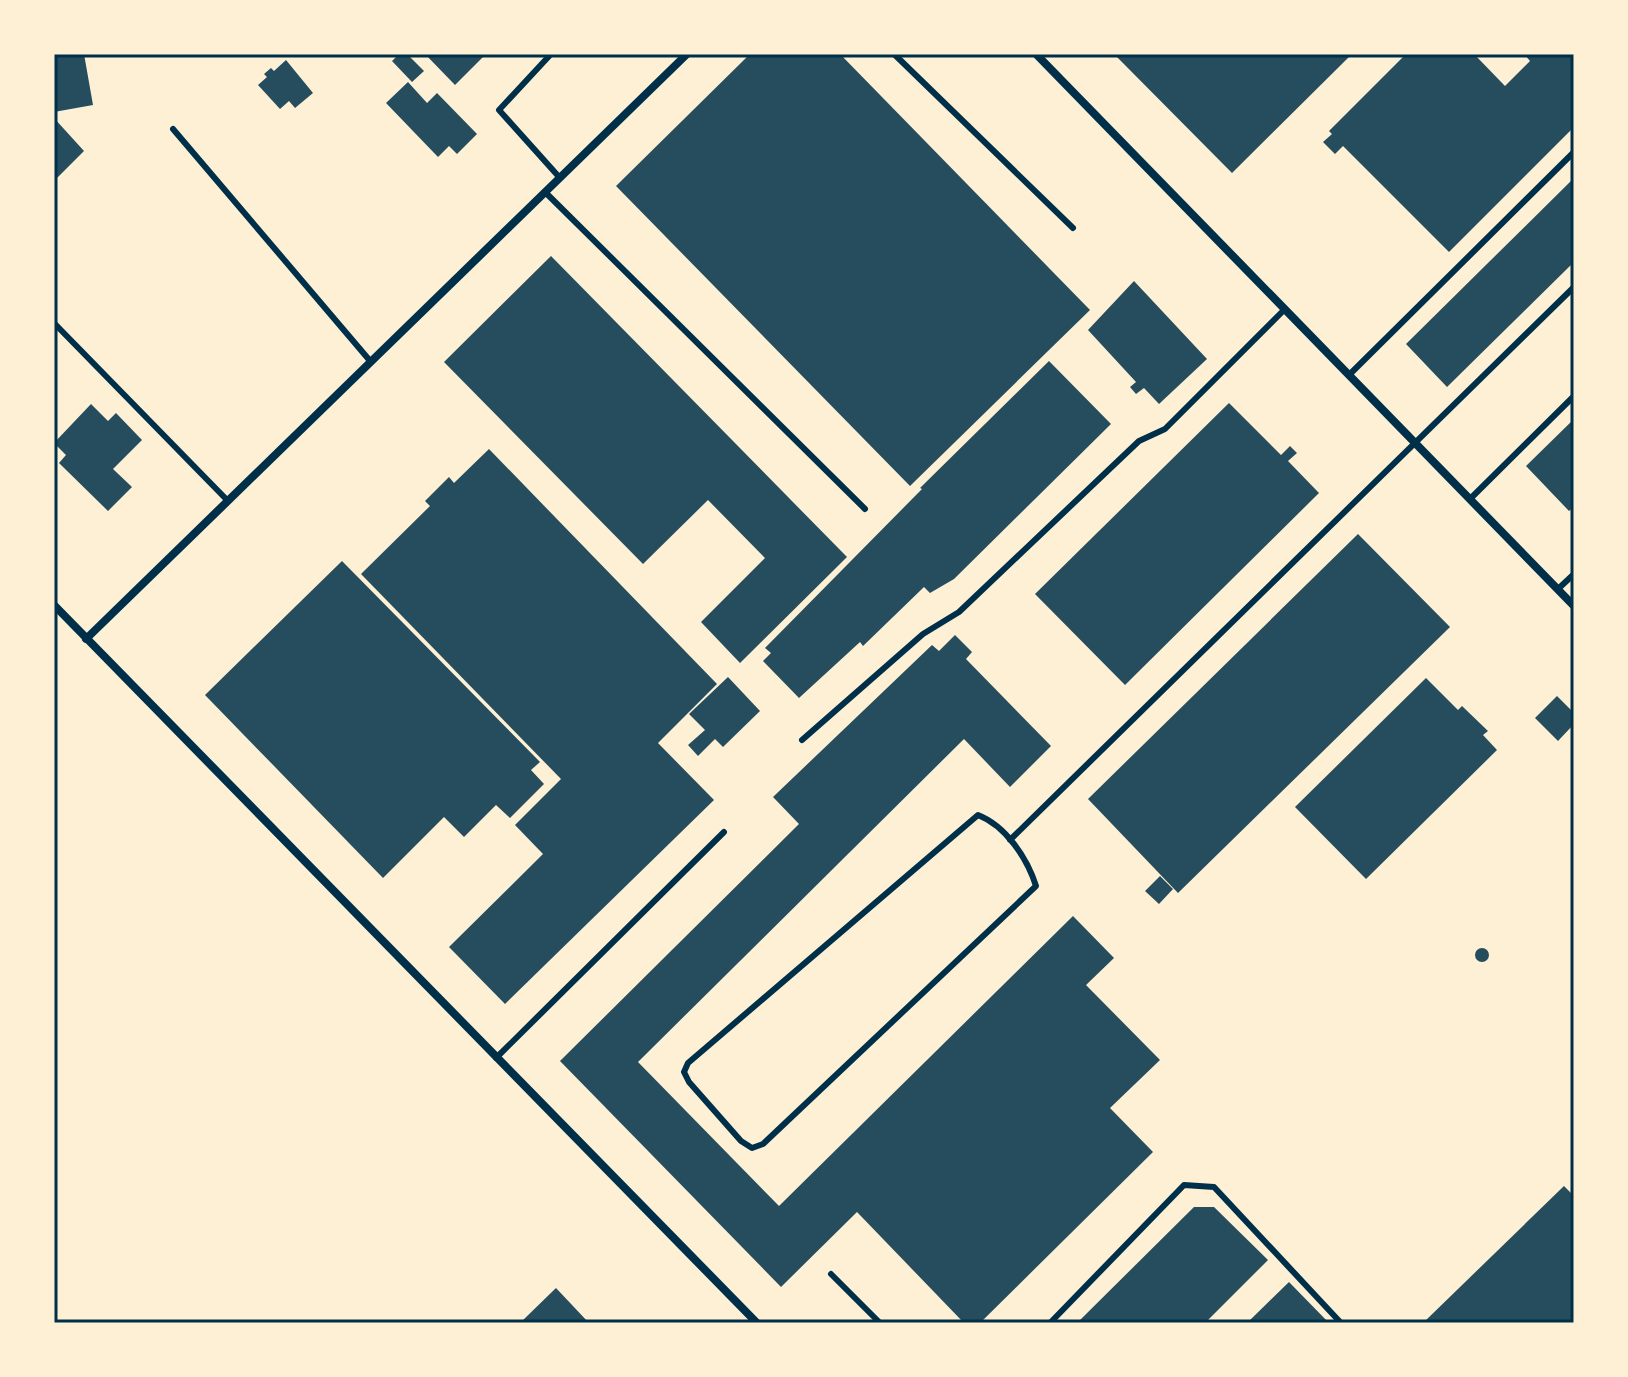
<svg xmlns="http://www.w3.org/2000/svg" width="1628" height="1377" font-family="'Asap Condensed',sans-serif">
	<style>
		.building { fill: #264d5e }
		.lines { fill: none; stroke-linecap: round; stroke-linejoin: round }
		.service { stroke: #003049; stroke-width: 6 }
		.minor { stroke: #003049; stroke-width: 8 }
		.neatline { fill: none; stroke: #003049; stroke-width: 3 }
	</style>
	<rect width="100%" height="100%" fill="#fdf0d5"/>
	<path class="building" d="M54,54H84L93,105L54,112Z
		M399,54H407L424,71L412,82L392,61Z
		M425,54H486L455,85Z
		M750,54H840L1090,310L910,486L616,186Z
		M1114,54H1352L1232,173Z
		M1406,54H1474L1505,86L1530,61L1524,54H1568L1574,60V127L1449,252L1343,146L1335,154L1323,142L1332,134L1329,131Z
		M286,60L313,93L295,108L289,101L280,109L258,85L267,77L264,74L271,68L274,71Z
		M408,82L427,103L437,93L477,134L457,154L449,146L438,157L386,103Z
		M54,118L84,151L54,181Z
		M1574,178V262L1447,387L1406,344Z
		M551,256L847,557L740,663L701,622L765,558L708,500L643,564L444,362Z
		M1134,281L1207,359L1159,404L1144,388L1136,394L1130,387L1136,382L1088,330Z
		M1049,361L1111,424L954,579L930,593L924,587L863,646L860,642L799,698L763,661L771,653L765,648L922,489L920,488Z
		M1229,403L1281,455L1290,446L1297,453L1288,461L1319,493L1125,685L1035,594Z
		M91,404L108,421L116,413L142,440L113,469L132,487L108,511L59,463L66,455L54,443Z
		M1574,419V507L1569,511L1526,466Z
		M489,449L717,684L658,743L714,800L505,1004L449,947L543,854L515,825L561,779L361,574L430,506L425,501L449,477L454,483Z
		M1358,534L1450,627L1178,893L1088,799Z
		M342,561L540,762L531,770L544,784L510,818L496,805L464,837L444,817L383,878L205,695Z
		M955,635L972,652L966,659L1051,746L1010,787L964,739L638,1062L779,1206L1073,916L1114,958L1086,985L1160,1060L1110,1108L1153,1152L980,1323H964L857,1212L781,1287L560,1061L799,824L773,797L932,645L939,651Z
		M728,677L760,711L723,747L715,739L698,756L688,745L705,730L689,714Z
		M1426,678L1458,710L1462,706L1488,731L1483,735L1497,750L1366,879L1295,807Z
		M1557,696L1574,713V724L1558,741L1535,718Z
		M1160,876L1173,889L1159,904L1145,891Z
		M1475 955a7 7 0 1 1 14 0a7 7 0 1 1-14 0Z
		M1564,1186L1574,1196V1323H1423Z
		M1194,1207H1214L1268,1260L1205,1323H1077Z
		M1289,1282L1329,1323H1247Z
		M556,1288L589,1323H520Z"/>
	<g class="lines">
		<path class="service" d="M551,54L499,110L560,178
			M894,54L1073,228
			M173,129L371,362
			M545,192L865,509
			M54,323L228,501
			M1349,375L1574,152
			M1470,499L1574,396
			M1558,589L1574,574
			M802,740L923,634L959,612L1139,441L1165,429L1285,309
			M978,815C1006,826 1027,858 1036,886L763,1144L752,1148L741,1141L689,1082L684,1072L688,1063Z
			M1010,840L1574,287
			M496,1058L724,832
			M831,1274L880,1323
			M1050,1323L1184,1185L1214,1187L1341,1323"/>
		<path class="minor" d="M1036,54L1574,606
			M54,605L757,1323
			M86,639L687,54"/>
	</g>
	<rect width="1628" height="1377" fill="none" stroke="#fdf0d5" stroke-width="112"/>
	<rect x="56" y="56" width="1516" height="1265" class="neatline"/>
</svg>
